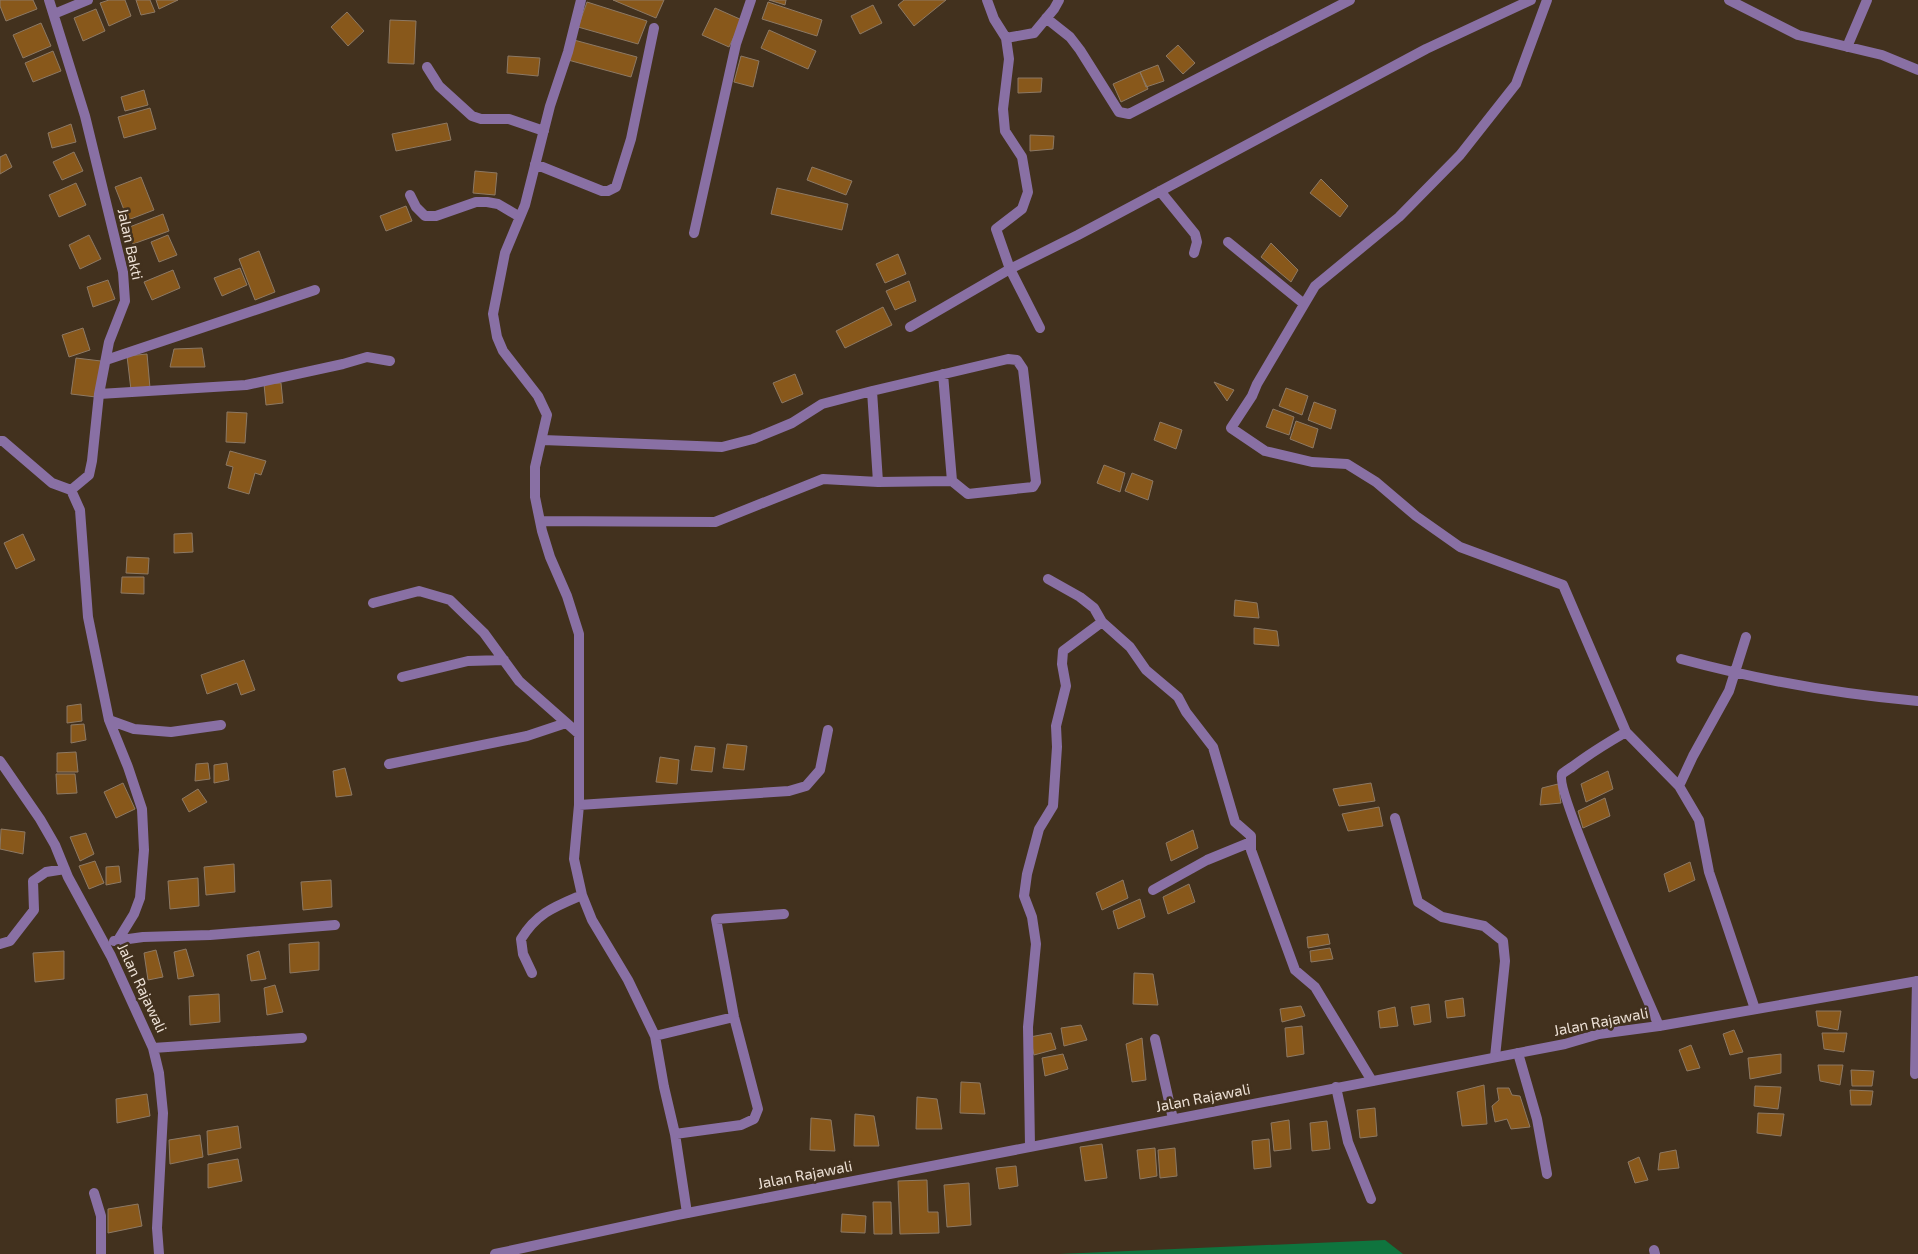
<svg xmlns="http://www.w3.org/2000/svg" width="1918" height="1254" font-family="'Exo 2',sans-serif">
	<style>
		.forest { fill: #0f743e }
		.building { fill: #88581b; stroke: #8d7964 }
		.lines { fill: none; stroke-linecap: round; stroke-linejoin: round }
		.minor { stroke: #8970a4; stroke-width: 10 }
		.tertiary { stroke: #8970a4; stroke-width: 10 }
		.labels { text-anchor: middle; stroke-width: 5; stroke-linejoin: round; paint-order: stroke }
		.street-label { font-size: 15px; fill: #ede1d6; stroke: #42311e }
	</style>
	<rect width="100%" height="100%" fill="#42311e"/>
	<path class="forest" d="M1385,1240L1403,1254H1059Z"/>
	<path class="building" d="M0,0H33L37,9L6,21L0,6Z
		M109,0H125L131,16L109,26L100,3Z
		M136,0H150L155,12L141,15Z
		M156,0H178L159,9Z
		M613,0H664L656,18Z
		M769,0H786L785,5Z
		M904,0H946L914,26L898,5Z
		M587,2L647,21L638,44L578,27Z
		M768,2L822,20L817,36L762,19Z
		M873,5L882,23L860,34L851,16Z
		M715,8L742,20L729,47L702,35Z
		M96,9L105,31L83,41L74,18Z
		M347,12L364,31L348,46L331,27Z
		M390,20L416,21L414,64L388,63Z
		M41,23L51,46L23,58L13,35Z
		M769,30L816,51L808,69L761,48Z
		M574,40L637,57L631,77L568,60Z
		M1178,45L1195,63L1183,74L1166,56Z
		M53,51L61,71L33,82L25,63Z
		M508,56L540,58L538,76L507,73Z
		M741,56L759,61L753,87L734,82Z
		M1158,65L1164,81L1146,87L1140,72Z
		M1140,72L1148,89L1121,102L1113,84Z
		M1018,78H1042L1041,92L1018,93Z
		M144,90L148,105L125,111L121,97Z
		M150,108L156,129L124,138L118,117Z
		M447,123L451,140L396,151L392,134Z
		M71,124L76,142L52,148L48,133Z
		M1030,135L1054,136L1053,149L1030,151Z
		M74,152L83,171L62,180L53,162Z
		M6,154L12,167L0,174V157Z
		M812,167L852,181L846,195L807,180Z
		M475,171L497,173L495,195L473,193Z
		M141,177L154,210L128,220L115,187Z
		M1321,179L1348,206L1340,217L1310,193Z
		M76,183L86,205L59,217L49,195Z
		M777,188L848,204L842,230L771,214Z
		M406,206L412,221L386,231L380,216Z
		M163,214L169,231L133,244L127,228Z
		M89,235L101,259L80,269L69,245Z
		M168,235L177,255L159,262L151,242Z
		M1271,243L1298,270L1291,282L1261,257Z
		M259,251L275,292L255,300L239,259Z
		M898,254L906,274L885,283L876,264Z
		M240,268L247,285L222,296L214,278Z
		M173,270L180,288L152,300L144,282Z
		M108,280L115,299L93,307L87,287Z
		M909,281L916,301L895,310L886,291Z
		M883,307L892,325L845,348L836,331Z
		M83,328L90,350L69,357L62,335Z
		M202,348L205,367H170L174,349Z
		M147,354L150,388L131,390L127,356Z
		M76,358L101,361L96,397L71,394Z
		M795,374L803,394L782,403L773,383Z
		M1214,382L1234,390L1227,401Z
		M281,383L283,403L266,405L264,384Z
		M1286,388L1308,396L1302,415L1279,406Z
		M1314,402L1336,410L1331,429L1308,420Z
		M1273,409L1294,417L1289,435L1266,427Z
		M227,412L247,413L245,443L226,442Z
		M1296,421L1318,429L1313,448L1290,439Z
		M1160,422L1182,430L1176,449L1154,440Z
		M230,451L266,461L261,475L255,473L249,494L228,488L233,467L226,465Z
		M1104,465L1125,473L1120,492L1097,483Z
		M1132,473L1153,481L1148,500L1125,491Z
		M192,533L193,552L174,553V534Z
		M23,534L35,560L16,569L4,543Z
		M127,557L149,558L148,574L126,573Z
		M122,577H144V594L121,593Z
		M1235,600L1257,603L1259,618L1234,616Z
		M1254,628L1277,631L1279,646L1254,644Z
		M244,660L255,690L241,695L237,683L207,694L201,675Z
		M81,704L82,721L67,723V706Z
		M84,724L86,740L71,743V725Z
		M727,744L747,746L744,770L723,768Z
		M695,746L715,748L712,772L691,770Z
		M76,752L78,772H57V753Z
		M660,757L679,760L677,784L656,782Z
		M208,763L210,779L195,781L196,764Z
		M227,763L229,780L214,783V765Z
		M345,768L352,795L336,797L333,771Z
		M1608,771L1613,789L1586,802L1581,784Z
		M56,774H75L77,793L57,794Z
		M123,783L135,809L116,818L104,792Z
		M1371,783L1375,801L1339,806L1333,789Z
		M1558,784L1561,803L1540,805L1542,788Z
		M198,789L207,802L189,812L182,799Z
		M1605,798L1610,816L1583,828L1578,811Z
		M1379,807L1383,826L1348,831L1342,814Z
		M1,829L25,832L23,854L0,849Z
		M1193,830L1198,848L1171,861L1166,843Z
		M86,833L94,854L80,861L70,837Z
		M95,861L104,883L89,889L79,866Z
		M1690,862L1695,880L1669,892L1664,874Z
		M234,864L235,892L206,895L204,867Z
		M119,866L121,882L106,885V867Z
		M198,878L199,906L170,909L168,881Z
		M331,880L332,907L303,910L301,882Z
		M1123,880L1128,898L1102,910L1096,893Z
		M1189,884L1195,902L1168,914L1163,897Z
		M1140,899L1145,917L1118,929L1113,911Z
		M1328,934L1330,944L1308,948L1307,937Z
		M319,942V970L290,973L289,944Z
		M1330,948L1333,959L1311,962L1310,951Z
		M186,949L194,976L178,979L174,952Z
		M156,950L163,977L148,980L144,953Z
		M64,951V979L35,982L33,953Z
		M259,951L266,979L251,981L247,955Z
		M1134,973L1153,974L1158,1005L1133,1004Z
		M275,985L283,1012L267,1015L264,988Z
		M219,994L220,1022L190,1025L189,996Z
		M1463,998L1465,1016L1447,1018L1445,1001Z
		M1429,1004L1431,1022L1414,1025L1411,1007Z
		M1301,1006L1305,1016L1282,1022L1280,1009Z
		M1395,1007L1398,1026L1380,1028L1378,1011Z
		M1816,1011H1841L1838,1030L1818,1026Z
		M1081,1025L1087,1040L1064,1046L1061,1028Z
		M1302,1026L1304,1054L1287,1057L1285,1028Z
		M1734,1030L1743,1052L1730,1055L1723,1034Z
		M1051,1033L1056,1049L1034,1055L1030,1037Z
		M1822,1033H1847L1844,1052L1824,1049Z
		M1142,1038L1146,1080L1132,1082L1126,1044Z
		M1691,1045L1700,1068L1687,1071L1679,1050Z
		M1063,1054L1068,1069L1045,1076L1042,1058Z
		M1781,1054V1073L1750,1079L1748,1058Z
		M1818,1065H1843L1840,1085L1820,1081Z
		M1851,1070L1874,1071L1872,1086H1852Z
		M961,1082L980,1083L985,1114L960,1113Z
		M1484,1085L1487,1124L1462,1126L1457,1092Z
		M1755,1086L1781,1087L1778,1109L1754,1106Z
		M1497,1088H1509L1512,1095L1520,1096L1530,1127L1511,1129L1507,1119L1495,1122L1492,1106L1499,1100Z
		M1850,1090L1873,1091L1871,1105H1851Z
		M147,1094L150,1116L117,1123L116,1099Z
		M917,1097L937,1099L942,1129H916Z
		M1375,1108L1377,1136L1360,1138L1357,1110Z
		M1758,1113L1784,1114L1781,1136L1757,1133Z
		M855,1114L874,1116L879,1146H854Z
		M811,1118L831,1120L835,1151L810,1150Z
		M1289,1120L1291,1149L1274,1151L1271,1123Z
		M1327,1121L1330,1149L1312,1151L1310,1123Z
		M238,1126L241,1148L208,1155L207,1131Z
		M200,1135L203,1157L170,1164L169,1140Z
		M1269,1139L1271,1167L1254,1169L1252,1141Z
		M1102,1144L1107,1178L1085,1181L1080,1147Z
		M1155,1148L1157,1176L1140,1179L1137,1150Z
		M1175,1148L1177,1176L1160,1178L1158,1150Z
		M1676,1150L1679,1168L1658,1170L1660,1153Z
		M1639,1157L1648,1180L1635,1183L1628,1162Z
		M238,1159L242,1181L208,1188V1164Z
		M1016,1166L1018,1186L999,1189L996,1168Z
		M927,1180L928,1212H938L939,1233L900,1234L898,1181Z
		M969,1183L971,1225L947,1227L944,1185Z
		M873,1202H891L892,1234H874Z
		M138,1204L142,1226L108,1233V1209Z
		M842,1214L866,1216L865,1233L841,1232Z"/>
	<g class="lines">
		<path class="minor" d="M49,0L85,116L123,272L125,301L109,342L99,394L92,461L89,475L71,490
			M987,0L994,19L1006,38L1009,59L1003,109L1005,131L1022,157L1028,192L1022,209L996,229L1010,269L1040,328
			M1547,0L1516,84L1460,155L1399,217L1315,286L1257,384L1252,396L1231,428L1265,451L1312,462L1347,464L1376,482L1416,516L1460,547L1563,585L1626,732L1679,786L1699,820L1709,872L1755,1009
			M1729,0L1798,35L1882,55L1918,70
			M54,14L88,0
			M1046,18L1070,37L1080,50L1119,112L1129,114L1350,0
			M1006,38L1034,33L1054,9L1059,0
			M1847,47L1867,0
			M427,67L439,86L472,116L481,119H509L544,131
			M535,164L602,191H608L616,187L631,139L654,28
			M1160,191L1195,234L1197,242L1194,253
			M410,195L416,207L425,216H436L476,202H487L498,204L520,217
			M694,233L736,44L751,0
			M1228,242L1304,304
			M910,327L1010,269L1078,235L1426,49L1531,0
			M106,360L315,290
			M943,374L952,481
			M872,391L1008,359L1017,360L1023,369L1036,482L1033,487L968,494L952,481L878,482
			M99,394L246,385L343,364L367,357L390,361
			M0,441H3L52,483L71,490
			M71,490L80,510L88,617L109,720L128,767L142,809L144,850L140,898L134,914L118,940
			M540,521L715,522L823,479L878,482L872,391L822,404L792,423L753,439L722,447L543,440
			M1048,579L1080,597L1094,608L1102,622L1130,647L1146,670L1178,697L1186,712L1213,747L1235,822L1251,836V850L1295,970L1315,987L1372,1081
			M373,603L419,591L450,600L484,633L519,681L579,734
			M1681,659C1759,680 1838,694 1918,701
			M402,677L468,661L504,660
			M109,720L134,729L171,732L221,725
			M1626,732C1607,743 1589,754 1572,767C1569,769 1564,772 1562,774C1554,788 1647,998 1659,1026
			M0,761L40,819L55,845L68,877L111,956L153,1048L159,1073L163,1113L157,1228L159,1254
			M389,764L527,736L566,723
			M1679,786L1693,756L1729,691L1746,637
			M579,805V634L567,596L550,557L542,531L535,497V467L547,415L538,396L503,351L497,337L493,314L505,253L525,205L550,106L568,52L581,0
			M1395,818L1418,902L1442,917L1484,926L1503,941L1505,961L1495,1057
			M1153,890L1207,860L1251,842
			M114,941L143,937L210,935L335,925
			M0,944L10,941L34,910L33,881L46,872L65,869
			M532,973L523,954L521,939C537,913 554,907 582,895
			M655,1036L734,1017
			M1155,1039L1173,1119
			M153,1048L302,1038
			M1518,1053L1537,1119L1547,1174
			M1915,1074L1917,981
			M1336,1087L1348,1142L1371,1199
			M675,1134L741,1125L754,1119L758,1109L734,1017L716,919L784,914
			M1030,1146L1028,1027L1036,944L1032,917L1024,896L1027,874L1039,829L1053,806L1057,747L1056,726L1066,686L1062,664L1063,651L1102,622
			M94,1193L101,1216V1254
			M687,1213L675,1134L664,1087L655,1036L628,980L592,920L582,895L574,859L579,805L789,791L806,786L820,770L828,730
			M1654,1250L1655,1254"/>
		<path class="tertiary" d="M495,1254L677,1215L1565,1044L1599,1034L1659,1026L1918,981"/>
	</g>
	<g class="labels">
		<g class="street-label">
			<text transform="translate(130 244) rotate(78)" y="5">Jalan Bakti</text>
			<text transform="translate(142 988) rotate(65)" y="5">Jalan Rajawali</text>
			<text transform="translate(1601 1022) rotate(-11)" y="5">Jalan Rajawali</text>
			<text transform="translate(1203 1098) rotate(-11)" y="5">Jalan Rajawali</text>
			<text transform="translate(805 1175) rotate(-11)" y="5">Jalan Rajawali</text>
		</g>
	</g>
</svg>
